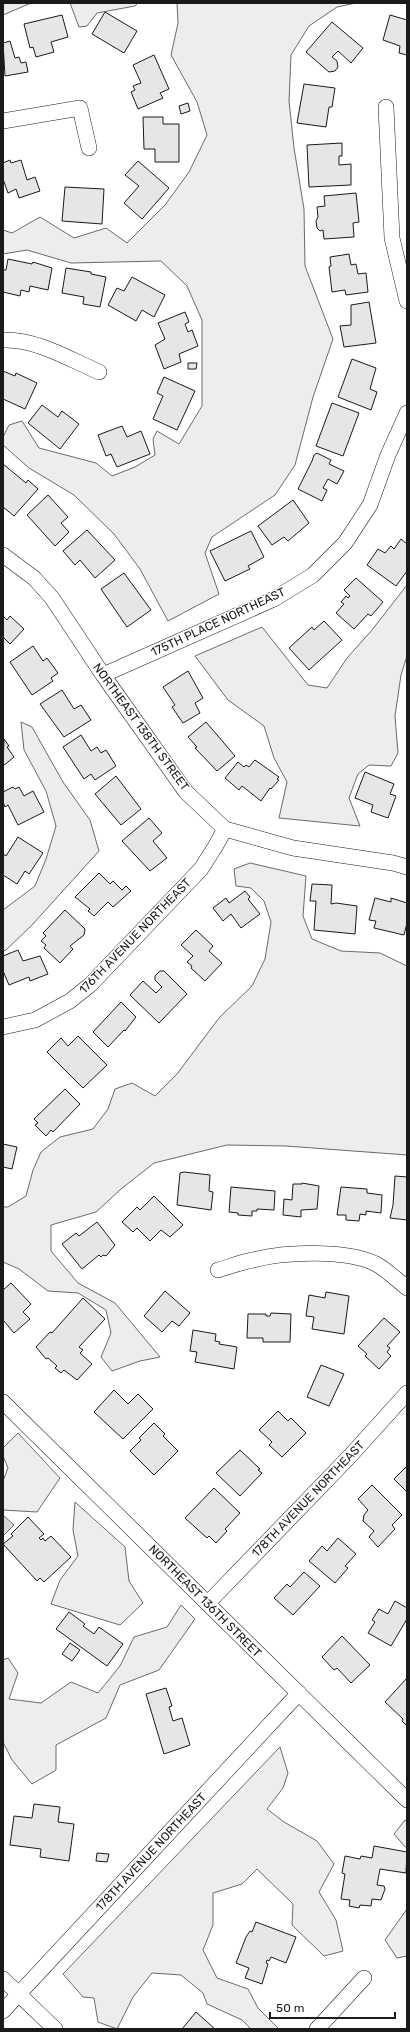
<svg xmlns="http://www.w3.org/2000/svg" width="410" height="2032" font-family="Rubik,sans-serif">
	<style>
		.built { fill: #ededed; stroke: #6a6a6a }
		.water { fill: #d7d7d7; stroke: #6a6a6a }
		.building { fill: #e6e6e6; stroke: #1a1a1a }
		.lines { fill: none; stroke-linecap: round; stroke-linejoin: round }
		.minor-casing { stroke: #1a1a1a; stroke-width: 16 }
		.minor { stroke: #fff; stroke-width: 15 }
		.labels { text-anchor: middle; stroke-width: 3; stroke-linejoin: round; paint-order: stroke }
		.street-label { font-size: 12px; fill: #1a1a1a; stroke: #fff }
	</style>
	<rect width="100%" height="100%" fill="#fff"/>
	<path class="built" d="M3,3H31L3,15Z
		M70,3H138L135,6L97,13L87,26L79,27Z
		M177,3H356L337,7L309,26L291,55L289,101L294,148L304,209L305,266L333,339L313,397L295,465L275,495L212,537L205,553L219,594L168,621L140,569L114,534L74,495L29,468L3,445V437L9,425L22,421L39,448L96,463L112,476L135,467L155,455L153,439L157,431L179,444L202,406V320L187,286L161,261L71,263L27,250L3,254V230L12,233L40,217L74,238L106,228L127,243L165,205L189,172L207,135L197,102L171,55L178,23Z
		M407,585V656L401,675L395,716L398,753L391,766L369,765L358,774L349,798L360,826L279,818L287,782L274,758L264,726L228,700L195,656L262,627L308,685L327,688L347,658L372,630Z
		M21,722L32,727L63,782L90,820L99,851L32,925L6,950L3,951V910L35,886L46,859L56,826L46,791L24,750Z
		M250,863L306,876L303,916L312,939L341,951L380,953L407,966V1155L286,1146L227,1145L154,1163L121,1189L96,1212L51,1225V1251L78,1283L115,1303L160,1357L140,1361L112,1371L101,1357L111,1333L106,1310L78,1293L48,1291L19,1269L3,1262V1207H8L26,1196L33,1170L41,1152L60,1137L93,1129L108,1109L115,1089L132,1083L155,1096L177,1074L219,1018L252,986L265,959L271,922L264,901L251,888L236,886L234,869Z
		M18,1433L60,1478L37,1512L3,1510V1481L8,1468L3,1456V1448Z
		M75,1502L125,1547L129,1581L143,1603L120,1625L51,1604L60,1580L78,1556L73,1530Z
		M181,1605L195,1619L159,1670L120,1685L106,1718L56,1745V1770L32,1784L12,1760L3,1742V1660L8,1658L18,1673L9,1699L41,1703L71,1682L98,1693L120,1666L134,1637L167,1627Z
		M280,1747L288,1773L283,1788L267,1809L284,1822L317,1841L334,1864L319,1892L336,1920L343,1951L324,1956L292,1925L293,1904L257,1869L242,1884L213,1893V1925L203,1950L217,1978L248,1989L258,2008L279,2029H251L242,2020L207,2004L203,1993L181,1975L152,1973L133,1997L117,2029L98,2022L94,1998L83,1997L63,1974Z
		M405,1820L407,1822V1849L394,1834Z
		M407,1909V1956L397,1958L385,1940Z"/>
	<path class="water" d="M3,1515L14,1525L3,1536Z"/>
	<path class="building" d="M105,12L137,31L124,53L92,34Z
		M62,15L68,37L51,42L54,52L36,57L33,47L30,48L24,24Z
		M390,15L407,20V55L399,53L400,46L383,40Z
		M332,22L363,48L351,63L338,51L332,57L337,61L338,67L335,71L329,72L306,52Z
		M10,41L15,58L19,57L21,63L26,62L28,72L5,76L3,43Z
		M154,55L169,89L160,93L163,98L138,109L131,92L135,90L133,86L141,83L133,65Z
		M304,84L335,88L332,107H329L326,127L297,123Z
		M188,103L190,111L181,114L179,106Z
		M143,117H163V124H179V162H155V149H144Z
		M342,143V156H339V165L351,164V185L309,187L307,145Z
		M10,160L11,163L21,160L27,180L35,177L40,191L19,198L16,189L8,193L3,179V163Z
		M138,161L169,188L142,219L124,203L139,186L125,175Z
		M65,187L104,189L102,224L62,221Z
		M356,193L359,222L353,223L354,237L324,239L323,230L320,231L317,228L316,221L318,217L317,207L325,206L324,196Z
		M349,254L351,265L356,264L358,274L366,273L368,292L346,295L345,290L332,292L329,267L331,266L330,257Z
		M8,259L32,264L33,262L52,268L48,290L30,286L29,292L21,290L20,296L3,292V270H6Z
		M66,268L91,272V274L106,277L100,307L83,304L84,297L62,293Z
		M132,277L165,295L154,317L142,310L136,321L108,305L117,288L124,291Z
		M369,302L376,343L344,347L340,326L351,325V305Z
		M185,312L189,322L185,324L188,332L192,330L198,346L179,354L181,362L164,369L155,345L165,339L158,323Z
		M352,359L376,368L370,389L377,392L371,410L338,397Z
		M188,363H197L196,369H188Z
		M3,371L15,376L16,373L37,383L25,409L3,399Z
		M164,377L195,391L177,430L153,419L163,396L157,393Z
		M332,403L359,413L343,456L316,446Z
		M42,405L58,417L62,411L79,424L60,449L28,423Z
		M122,426L127,437L141,431L150,454L117,467L111,454L106,456L98,435Z
		M317,453L331,460L329,464L344,471L337,484L328,479L323,488L327,490L322,501L298,489L312,461L314,455Z
		M3,464L26,483L28,480L38,489L14,516L3,507Z
		M48,495L68,517L61,523L69,532L55,546L27,515Z
		M293,500L309,523L288,541L284,537L272,545L258,526Z
		M87,530L115,560L95,578L80,560L75,565L63,551Z
		M251,531L264,557L248,566L250,569L225,581L210,551Z
		M401,539L407,544V571L396,586L367,565L378,549L385,553L391,546L394,549Z
		M124,573L151,610L127,627L101,589Z
		M356,578L383,602L371,616L368,614L354,629L336,613L344,604L341,602L346,596L348,598L350,596L344,590Z
		M3,616L7,620L10,616L24,629L10,644L3,637Z
		M324,621L342,640L309,670L289,648L312,627L314,630Z
		M33,646L43,661L47,658L58,673L51,678L53,681L32,695L10,662Z
		M188,671L203,698L195,703L200,713L183,723L172,707L175,705L163,687Z
		M62,690L74,709L81,705L91,720L64,737L40,704Z
		M206,722L235,756L217,771L195,748L197,747L188,737Z
		M81,735L91,751L97,747L101,753L106,750L116,766L95,780L91,774L84,779L63,747Z
		M4,739L9,746L7,747L14,757L3,766Z
		M255,760L279,777L277,779L279,780L271,789L270,788L261,801L242,786L239,790L225,778L238,762L244,767L246,765L249,767Z
		M365,772L394,784L390,794L396,796L388,818L371,812L373,805L355,798Z
		M116,776L141,809L121,825L95,794Z
		M13,787L15,789L19,787L24,796L33,791L44,812L18,825L8,805L5,807L3,802V792Z
		M149,818L162,833L153,841L167,858L150,871L122,841Z
		M18,837L43,853L29,874L25,871L17,884L3,875V854L6,856Z
		M99,873L110,884L113,881L122,890L126,886L131,891L113,907L108,902L94,916L88,911L90,909L75,897Z
		M312,884L332,885L331,904L336,903L357,906L355,934L314,930L316,901H310Z
		M245,891L250,897L248,899L260,914L241,928L231,914L223,921L213,908L226,898L229,903Z
		M375,898L391,902V898L407,903V923L404,935L374,928L376,921L369,920Z
		M65,910L85,929L84,935L70,946L73,949L60,963L44,948L46,945L41,941L46,936L43,933Z
		M196,930L213,946L209,951L222,963L205,981L191,968L192,966L187,962L193,956L181,945Z
		M18,950L23,961L40,956L48,974L30,981L29,977L9,985L3,971V956Z
		M160,971H164L187,994L159,1023L130,995L143,981L156,993L162,987L155,980V976Z
		M121,1002L136,1017L125,1031L124,1030L108,1047L93,1032Z
		M78,1036L107,1065L83,1088L47,1052L61,1038L68,1046Z
		M65,1089L80,1104L53,1132L51,1130L46,1136L35,1125L38,1123L34,1119Z
		M3,1144L17,1147L12,1169L3,1167Z
		M184,1172L210,1175L209,1191L213,1192L211,1210L177,1205L180,1173Z
		M395,1176L407,1177V1220L390,1218L393,1205Z
		M302,1183L319,1186L317,1209L301,1210V1217L283,1215L284,1199L292,1200L293,1184H302Z
		M231,1187L275,1191L274,1210L257,1209V1211H252V1216L238,1215V1213L229,1212Z
		M341,1187L367,1189V1193L382,1195L381,1213L366,1211V1215L360,1214L359,1221L346,1220V1215H337Z
		M154,1196L183,1225L170,1237L161,1230L150,1241L137,1228L133,1232L122,1222L137,1207L140,1210Z
		M97,1222L115,1245L106,1256L103,1255L101,1257L99,1255L82,1269L62,1244L76,1233L79,1236Z
		M11,1283L31,1304L23,1312L30,1319L14,1333L3,1320V1290Z
		M165,1291L190,1313L179,1326L172,1321L162,1332L144,1316Z
		M326,1292L349,1296L344,1334L312,1329L314,1317L306,1316L309,1295L325,1298Z
		M83,1298L105,1319L79,1347L83,1350L80,1353L92,1364L77,1380L64,1370L61,1373L55,1368L57,1366L48,1358L46,1359L36,1347L50,1332L52,1333Z
		M271,1313L291,1314L290,1342H263V1338H247L248,1314H266V1316H270Z
		M384,1318L400,1332L387,1346L390,1348L387,1352L391,1356L379,1369L365,1356L367,1354L358,1346Z
		M193,1330L216,1334L215,1341L220,1342L219,1344L237,1347L234,1369L195,1362L197,1352L190,1351Z
		M321,1365L344,1374L329,1406L307,1397Z
		M114,1390L128,1404L138,1394L153,1409L123,1439L94,1412Z
		M278,1411L288,1421L291,1418L306,1433L282,1457L269,1445L272,1442L259,1430Z
		M154,1423L165,1434L163,1436L178,1451L154,1475L130,1451L141,1440L139,1438Z
		M240,1450L260,1469L258,1470L262,1473L240,1496L216,1473Z
		M407,1466V1492L394,1479Z
		M372,1485L402,1515L392,1525L395,1529L378,1547L369,1537L374,1531L363,1521L364,1515L368,1510L358,1499Z
		M214,1488L240,1513L225,1529L227,1531L216,1543L209,1536L207,1538L185,1518Z
		M28,1517L44,1534L39,1538L41,1540L43,1538L45,1541L51,1536L71,1557L44,1582L40,1578L37,1581L3,1544L13,1536L11,1534Z
		M338,1538L356,1554L345,1566L348,1568L335,1583L309,1561L322,1546L327,1551Z
		M304,1572L320,1586L293,1615L274,1598L287,1584L290,1587Z
		M395,1601L407,1608V1619L391,1646L368,1633L375,1622L372,1620L379,1609L388,1614Z
		M69,1612L85,1624L83,1626L94,1634L99,1627L123,1644L107,1666L56,1629Z
		M342,1636L370,1665L351,1683L337,1668L334,1670L322,1657Z
		M70,1643L80,1650L72,1661L62,1654Z
		M407,1678V1726L402,1721L403,1719L385,1702Z
		M166,1688L172,1706L169,1707L173,1721L182,1718L190,1745L164,1754L146,1694Z
		M34,1804L60,1807L58,1822L74,1824L69,1861L40,1857L41,1849L10,1845L14,1816L32,1818Z
		M374,1846L407,1852L406,1873L380,1869L377,1885L384,1886L385,1889L381,1900L372,1899L371,1906L360,1905L359,1908L349,1906L350,1900L341,1899L345,1874L342,1873L345,1856L360,1859L361,1856L372,1858Z
		M97,1853L109,1854L107,1862L96,1861Z
		M256,1922L296,1937L286,1963L271,1957L269,1961L267,1960L266,1963L268,1964L262,1984L245,1978L249,1968L236,1963L246,1937L250,1931L252,1932Z
		M196,2012L215,2029H182Z"/>
	<g class="lines">
		<g class="minor-casing">
			<path id="minor" d="M386,107L392,238L407,301
				M3,121L80,108L89,148
				M3,340C37,339 69,359 99,372
				M3,555L34,578L52,598L103,675L186,792L225,829L293,848L393,863L407,867
				M103,675L274,599L313,575L345,543L370,505L388,455L407,413
				M3,1027L35,1020L70,1001L90,985L201,869L215,847L225,829
				M218,1270C229,1267 241,1262 253,1260C285,1252 346,1249 376,1264C387,1270 397,1280 407,1288
				M3,1402L407,1800
				M208,1603L351,1455L407,1393
				M3,1979L55,2029
				M3,2011L299,1693
				M317,2029L364,1978"/>
		</g>
		<use href="#minor" class="minor"/>
	</g>
	<g class="labels">
		<g class="street-label">
			<text transform="translate(218 622) rotate(-25)" y="4">175TH PLACE NORTHEAST</text>
			<text transform="translate(141 727) rotate(54)" y="4">NORTHEAST 138TH STREET</text>
			<text transform="translate(135 936) rotate(-46)" y="4">176TH AVENUE NORTHEAST</text>
			<text transform="translate(308 1499) rotate(-46)" y="4">178TH AVENUE NORTHEAST</text>
			<text transform="translate(205 1601) rotate(45)" y="4">NORTHEAST 136TH STREET</text>
			<text transform="translate(151 1852) rotate(-47)" y="4">178TH AVENUE NORTHEAST</text>
		</g>
	</g>
	<rect width="410" height="2032" fill="none" stroke="#1a1a1a" stroke-width="8"/>
	<path d="M270 2012v6h125v-6" fill="none" stroke="#1a1a1a" stroke-width="2"/>
	<text x="276" y="2012" font-size="12" fill="#1a1a1a" stroke="#ffffff" stroke-width="3" paint-order="stroke">50 m</text>
</svg>
